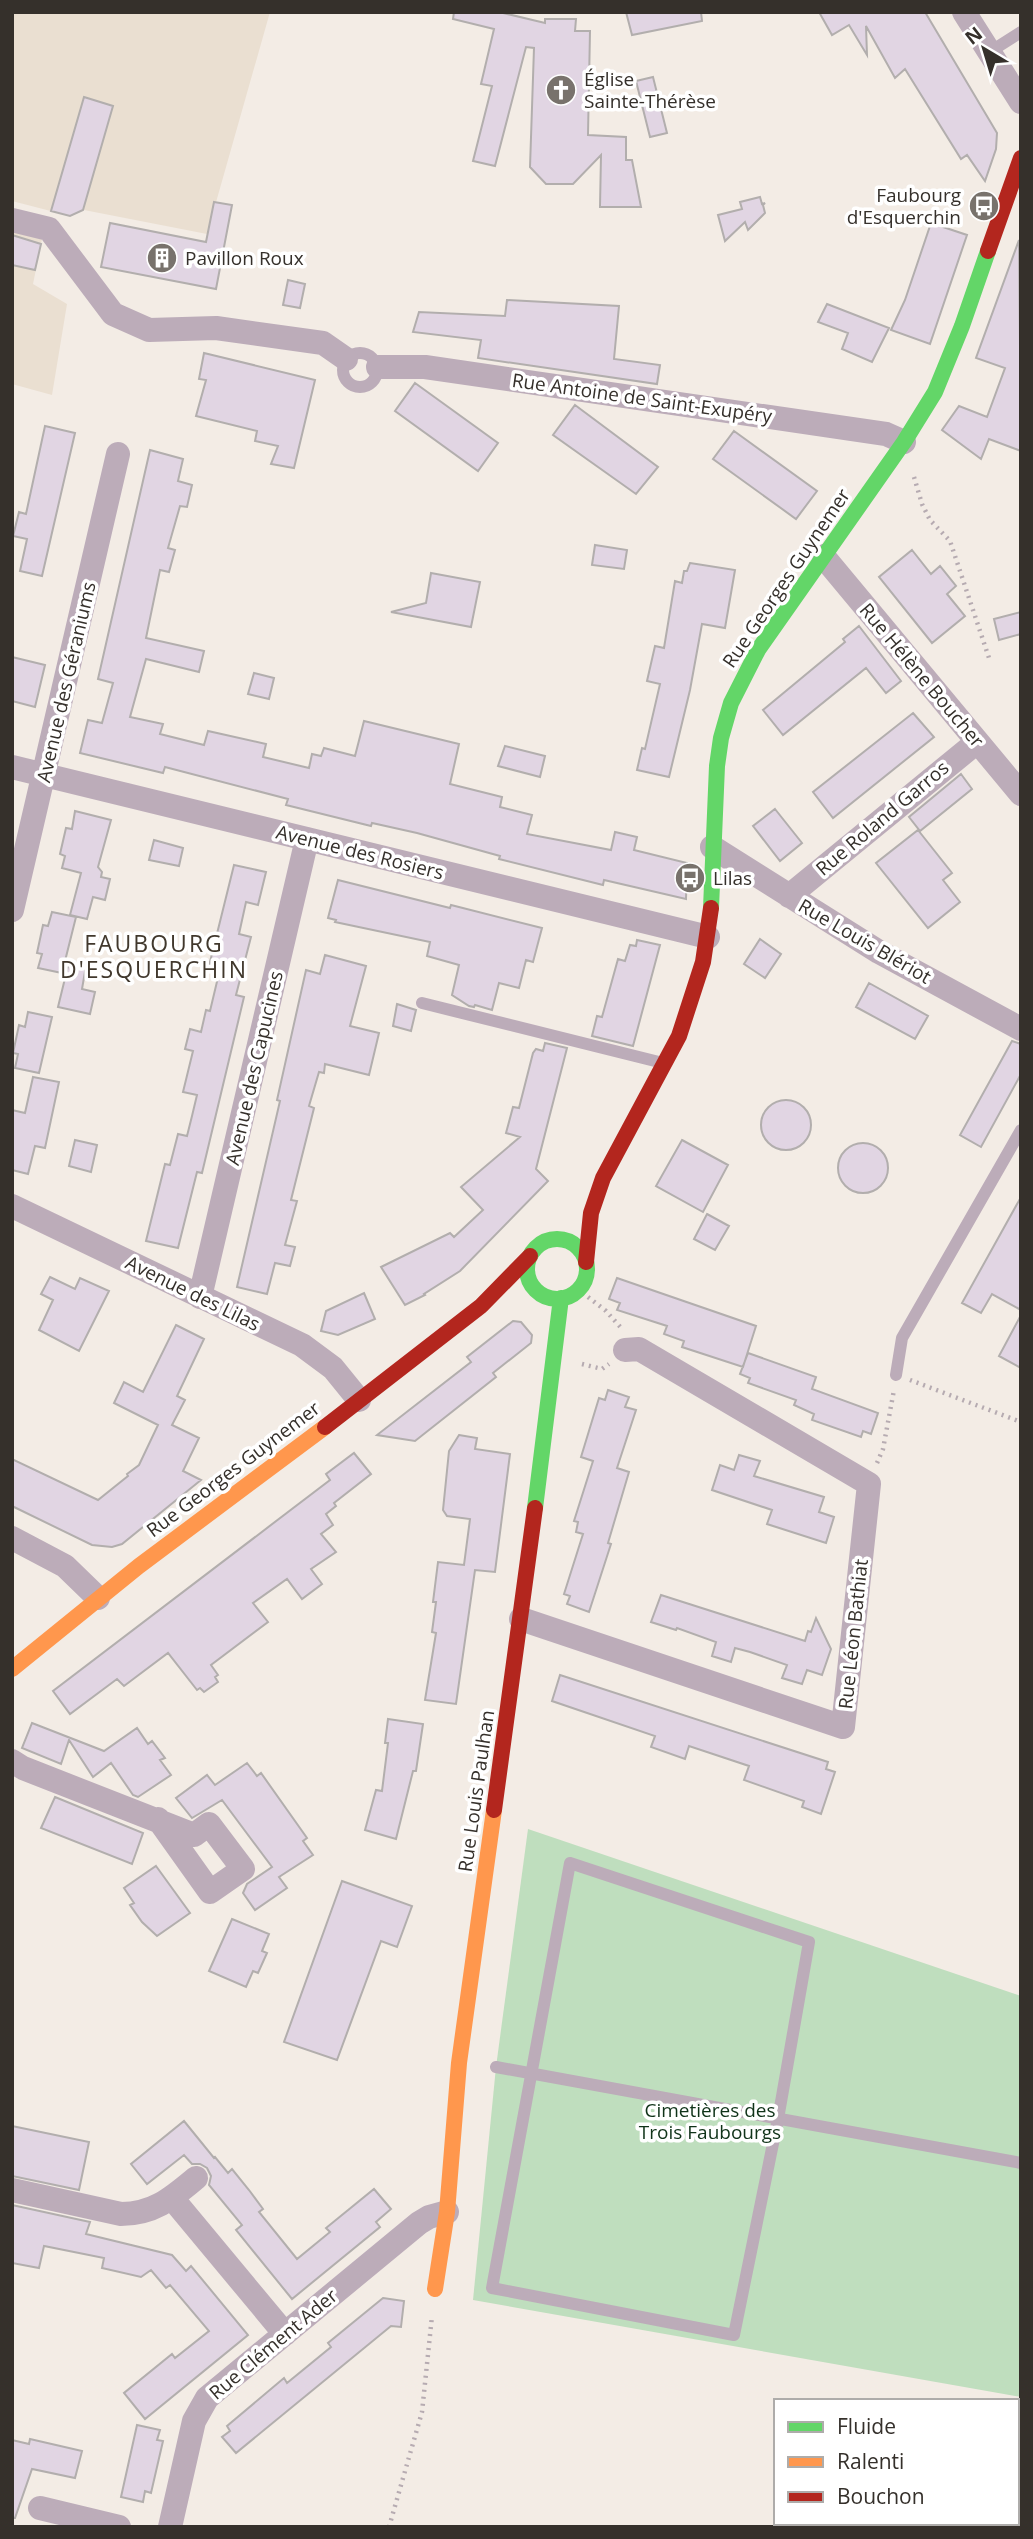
<svg xmlns="http://www.w3.org/2000/svg" width="1033" height="2539" font-family="'Open Sans',sans-serif">
	<style>
		.built { fill: #eadfd1 }
		.green { fill: #bfdebe }
		.building { fill: #e1d5e3; stroke: #b2aead; stroke-width: 2 }
		.lines { fill: none; stroke-linecap: round; stroke-linejoin: round }
		.path { stroke: #b6abb1; stroke-width: 4.5; stroke-dasharray: 2 5; stroke-linecap: butt }
		.lane { stroke: #bcacb9; stroke-width: 12 }
		.street { stroke: #bcacb9; stroke-width: 24 }
		.fast { stroke: #63d668; stroke-width: 16 }
		.slow { stroke: #ff974d; stroke-width: 16 }
		.jam { stroke: #b3261e; stroke-width: 16 }
		.labels { text-anchor: middle; stroke-width: 7; stroke-linejoin: round; paint-order: stroke }
		.poi-label { font-size: 19px; fill: #35302b; stroke: #fff; text-anchor: start }
		.street-label { font-size: 19px; fill: #35302b; stroke: #fff }
		.park-label { font-size: 19px; fill: #103319; stroke: #fff }
		.quarter-label { font-size: 23px; letter-spacing: 2px; fill: #41382d; stroke: #fff }
	</style>
	<rect width="100%" height="100%" fill="#f3ece5"/>
	<path class="built" d="M12,12H270L207,234L84,210L70,216L12,201Z
		M12,232L42,239L33,284L67,304L52,395L12,384Z"/>
	<path class="green" d="M528,1829L1021,1996V2397L473,2300L496,2067Z"/>
	<path class="building" d="M454,12H499L545,23V19H576L575,31H590L588,135L626,137V160H632L641,207H600L601,155L573,184H546L530,167L534,48L526,47L495,166L473,161L492,86L481,84L494,29L453,19Z
		M626,12H701L702,21L632,35Z
		M819,12H925L997,133L996,149L985,181L967,155L961,159L905,69L895,78L866,26L867,55L849,25L832,35Z
		M653,77L667,133L650,137L636,81Z
		M84,97L113,106L83,210L70,216L51,211Z
		M760,197L762,204L765,203L763,205L765,213L748,230L745,222L725,241L718,215L742,209L740,202Z
		M214,202L232,205L216,289L101,267L110,223L206,242Z
		M931,223L967,235L930,344L891,330L905,300Z
		M12,235L41,244L35,270L12,265Z
		M1019,240L1021,451L989,439L981,459L942,430L959,406L987,417L1005,368L976,358Z
		M288,280L305,284L300,308L283,305Z
		M507,300L619,306L614,359L660,365L657,384L478,358L481,340L413,332L419,312L505,316Z
		M827,304L889,328L872,362L842,349L848,333L818,322Z
		M204,353L315,380L294,468L271,464L278,446L255,441L257,431L196,416L206,380L199,379Z
		M415,383L498,443L478,471L395,411Z
		M575,405L658,467L636,494L553,435Z
		M45,426L75,433L42,576L20,571L27,539L13,536L19,512L26,514Z
		M734,431L817,491L796,519L713,459Z
		M150,450L183,459L178,481L192,485L187,507L180,506L168,548L175,550L169,572L160,570L146,638L204,651L199,672L146,659L130,717L163,724L160,734L204,745L208,731L266,744L263,757L309,768L312,754L321,756L324,748L355,756L364,721L459,744L450,784L502,797L500,807L532,815L527,834L611,850L615,832L637,837L634,850L687,863L686,899L604,880L603,885L499,859L500,856L417,833L372,823L371,826L286,805L288,799L165,767L163,773L80,753L88,720L102,723L113,683L98,679Z
		M595,545L627,550L624,569L592,565Z
		M912,550L931,574L940,566L956,586L947,594L965,616L932,643L879,577Z
		M690,563L735,570L725,628L702,624L690,690L669,777L637,770L642,748L645,749L660,684L647,681L655,646L664,648L675,581L682,583L684,571H687Z
		M431,573L480,582L471,627L391,612L426,603Z
		M1021,612V634L999,640L994,619Z
		M859,626L901,681L886,693L866,668L783,735L763,710L845,642L843,639Z
		M12,657L45,665L35,707L12,701Z
		M254,673L274,678L269,699L248,694Z
		M913,713L934,737L833,818L813,792Z
		M505,746L545,756L540,777L498,766Z
		M961,774L972,789L920,831L909,817Z
		M775,809L802,843L780,861L753,826Z
		M75,811L111,820L98,867L102,872L101,877L110,879L105,900L93,897L87,919L70,915L81,873L62,868L65,856L60,854L66,828L72,829Z
		M918,830L952,873L943,880L960,902L928,928L876,863Z
		M154,840L183,848L179,866L149,860Z
		M234,865L266,872L258,905L246,902L239,934L251,937L236,995L244,997L202,1173L197,1172L178,1248L146,1241L165,1164L170,1165L178,1134L187,1136L192,1116L197,1095L183,1092L193,1051L185,1049L190,1029L201,1032L206,1010L210,1011L220,969L209,966Z
		M338,880L450,908L451,905L542,928L533,962L526,960L519,988L499,983L492,1010L475,1005L474,1007L469,1006L452,995L459,965L427,956L430,942L335,922L336,920L328,918Z
		M52,912L76,917L62,973L38,968L42,954L37,953L43,925L48,926Z
		M760,939L781,954L765,978L744,964Z
		M637,940L660,945L633,1046L592,1036L597,1016L602,1017L618,959L625,961L630,945L636,946Z
		M325,955L366,966L350,1026L379,1033L369,1075L325,1064L324,1073L319,1072L309,1106L314,1108L291,1200L297,1201L285,1245L295,1247L290,1266L275,1263L267,1294L237,1287L280,1101L277,1100L306,970L320,974Z
		M69,962L86,966L82,989L95,992L90,1014L58,1007Z
		M869,983L928,1016L915,1039L856,1007Z
		M397,1004L416,1010L411,1031L393,1026Z
		M28,1012L52,1017L39,1073L15,1068L18,1054L13,1053L19,1025L25,1027Z
		M1012,1041L1021,1044V1074L981,1147L960,1135Z
		M545,1043L567,1048L536,1169L548,1181L460,1271L424,1294L425,1295L405,1305L381,1267L450,1233L454,1237L483,1210L461,1187L520,1137L506,1133L513,1107L519,1108L533,1053L536,1049L543,1051Z
		M33,1077L59,1082L45,1148L35,1146L28,1174L12,1170V1110L25,1113Z
		M761 1125a25 25 0 1 1 50 0a25 25 0 1 1-50 0Z
		M75,1140L97,1145L91,1172L69,1166Z
		M682,1140L728,1165L703,1212L656,1186Z
		M838 1168a25 25 0 1 1 50 0a25 25 0 1 1-50 0Z
		M1021,1197V1310L992,1294L981,1313L962,1303Z
		M707,1214L729,1226L715,1250L694,1239Z
		M50,1277L75,1289L80,1278L109,1291L79,1351L39,1330L53,1300L41,1294Z
		M617,1278L756,1326L743,1367L682,1347L684,1341L664,1334L667,1326L617,1310L620,1303L609,1299Z
		M364,1293L375,1319L338,1335L321,1331L326,1311Z
		M1021,1315V1368L999,1356Z
		M513,1321L521,1322L532,1335L531,1343L493,1373L496,1377L415,1441L377,1435L471,1362L467,1357Z
		M176,1325L204,1339L177,1396L185,1400L172,1425L199,1438L183,1471L201,1480L122,1544L112,1547L92,1545L12,1506V1459L98,1500L128,1476L127,1474L139,1465L158,1425L114,1403L124,1382L143,1392Z
		M748,1353L816,1377L812,1389L878,1413L871,1434L863,1431L861,1437L812,1420L814,1414L794,1405L796,1400L748,1383L750,1378L740,1374Z
		M608,1390L629,1397L625,1407L636,1410L617,1468L629,1472L608,1543L611,1544L589,1612L567,1604L570,1596L564,1594L583,1534L576,1532L578,1522L574,1521L593,1461L581,1457L599,1398L605,1400Z
		M459,1435L477,1438L475,1449L510,1454L495,1572L475,1570L456,1704L425,1700L436,1633L432,1632L436,1602H433L438,1562L464,1565L470,1519L447,1516L443,1510L449,1451Z
		M354,1453L371,1474L334,1503L336,1506L326,1514L333,1525L321,1534L336,1552L311,1569L322,1584L302,1599L287,1579L253,1603L268,1622L211,1665L218,1675L215,1677L218,1682L204,1692L200,1688L197,1690L168,1653L124,1686L117,1679L70,1714L53,1691L330,1480L326,1474Z
		M739,1455L760,1461L754,1476L824,1497L819,1512L834,1517L826,1543L767,1524L772,1510L712,1490L720,1465L734,1470Z
		M661,1595L805,1641L808,1631L811,1632L816,1618L831,1649L822,1675L807,1670L802,1684L782,1678L787,1665L750,1652L735,1648L731,1662L712,1656L716,1642L677,1628L676,1630L651,1622Z
		M560,1675L828,1762L826,1769L835,1772L821,1814L802,1807L804,1801L744,1780L749,1766L689,1746L685,1759L651,1747L655,1736L552,1701Z
		M388,1719L423,1724L416,1771H413L396,1839L365,1830L376,1790L382,1791L388,1743H385Z
		M32,1723L104,1751L137,1728L148,1744L152,1741L165,1758L160,1760L171,1775L138,1797L133,1795L111,1763L93,1777L69,1740L61,1764L22,1748Z
		M247,1763L257,1776L261,1773L307,1838L303,1841L313,1855L279,1877L287,1888L255,1910L243,1893L247,1884L272,1867L222,1800L192,1818L176,1798L207,1775L215,1785Z
		M55,1797L143,1833L132,1864L41,1828Z
		M156,1866L190,1913L157,1936L142,1922L130,1905L134,1903L124,1888Z
		M342,1881L412,1906L397,1947L381,1941L337,2060L284,2042Z
		M232,1919L269,1934L262,1951L267,1953L258,1973L253,1971L246,1987L209,1971Z
		M184,2121L214,2158L215,2157L228,2173L232,2169L249,2190L263,2209L259,2212L297,2259L330,2232L326,2228L374,2189L391,2209L376,2222L380,2227L292,2299L236,2230L242,2225L209,2185L211,2176L207,2168L200,2164H192L184,2155L147,2184L131,2164Z
		M12,2126L89,2142L79,2190L12,2176Z
		M12,2205L90,2222L86,2234L172,2255L186,2271L191,2266L248,2335L145,2419L124,2393L172,2354L175,2358L209,2331L170,2285L166,2288L151,2270L141,2277L102,2268L104,2258L44,2246L39,2268L12,2263Z
		M383,2298L404,2301L401,2327L391,2326L236,2453L222,2437L230,2431L227,2426L284,2378L287,2383L331,2347L328,2343Z
		M137,2425L160,2430L157,2440L163,2441L151,2493L145,2491L143,2502L121,2497Z
		M30,2439L82,2451L75,2478L32,2469L15,2518H12V2440L29,2444Z"/>
	<g class="lines">
		<path class="path" d="M914,477L922,504L930,520L950,541L989,658
			M588,1297L606,1311L622,1329
			M582,1364L602,1369L609,1364
			M910,1380L1021,1422
			M877,1463L883,1449L894,1390
			M389,2527L422,2412L432,2316"/>
		<path class="lane" d="M988,53L1021,32
			M343 370a17 17 0 1 1 34 0a17 17 0 1 1-34 0Z
			M422,1003L663,1063
			M896,1375L902,1338L1021,1130
			M570,1863L809,1942L778,2119L734,2335L492,2288Z
			M496,2067L1021,2163"/>
		<path class="street" d="M964,12L1021,102
			M12,220L49,229L113,314L149,330L216,328L323,343L346,359
			M378,367H425L886,434L904,442
			M823,556L1021,794
			M12,767L708,937
			M712,847L879,952L1021,1029
			M789,896L977,742
			M12,910L118,454
			M12,1206L302,1345L333,1368L359,1400
			M200,1297L307,839
			M12,1538L65,1566L98,1598
			M521,1619L843,1727L869,1484L639,1349L625,1350
			M12,1761L23,1768L194,1835L209,1824L243,1869L210,1892L158,1819
			M12,2190L121,2214C154,2214 172,2198 196,2178
			M172,2198L285,2334
			M40,2508L119,2527
			M170,2527L194,2421L207,2398L419,2223L429,2217L447,2212"/>
		<path class="fast" d="M711,908L717,766L721,738L731,703L758,650L904,442L935,392L962,326L988,251
			M527 1269a30 30 0 1 1 60 0a30 30 0 1 1-60 0Z
			M535,1508L561,1298"/>
		<path class="slow" d="M12,1669L139,1566L325,1427
			M435,2289L447,2212L459,2063L494,1810"/>
		<path class="jam" d="M988,251L1021,158
			M586,1262L591,1213L603,1178L679,1036L703,962L711,908
			M325,1427L481,1306L530,1256
			M494,1810L535,1508"/>
	</g>
	<defs>
		<g id="church-disc" transform="scale(1.575)"><circle r="9.5" fill="#78726c" stroke="#fff"/><path d="M-1.2-6h2.4v3.5h3.3v2.4h-3.3V6h-2.4V-.1h-3.3v-2.4h3.3Z" fill="#fff"/></g>
		<g id="bus-disc" transform="scale(1.575)"><circle r="9.5" fill="#78726c" stroke="#fff"/><path d="M-5-6H5V4H4V6H2V4H-2V6H-4V4H-5ZM-3.5-4V0h7V-4ZM-3.5 1.2v1.5H-2V1.2ZM2 1.2v1.5H3.5V1.2Z" fill="#fff"/></g>
		<g id="building-disc" transform="scale(1.575)"><circle r="9.5" fill="#78726c" stroke="#fff"/><path d="M-4-6H4V6H1V3H-1V6H-4ZM-2.5-4.3h1.7v1.8h-1.7ZM.8-4.3h1.7v1.8H.8ZM-2.5-1h1.7V.8h-1.7ZM.8-1h1.7V.8H.8Z" fill="#fff"/></g>
	</defs>
	<g fill-rule="evenodd">
		<use href="#church-disc" x="561" y="90"/>
		<use href="#bus-disc" x="984" y="206"/>
		<use href="#building-disc" x="162" y="258"/>
		<use href="#bus-disc" x="690" y="878"/>
	</g>
	<g class="labels">
		<g class="poi-label">
			<text x="584" y="86">Église<tspan x="584" dy="22">Sainte-Thérèse</tspan></text>
			<text x="961" y="202" text-anchor="end">Faubourg<tspan x="961" dy="22">d'Esquerchin</tspan></text>
			<text x="185" y="265">Pavillon Roux</text>
			<text x="713" y="885">Lilas</text>
		</g>
		<g class="street-label">
			<text transform="translate(642 398) rotate(8)" y="7">Rue Antoine de Saint-Exupéry</text>
			<text transform="translate(786 578) rotate(-56)" y="7">Rue Georges Guynemer</text>
			<text transform="translate(922 675) rotate(50)" y="7">Rue Hélène Boucher</text>
			<text transform="translate(66 682) rotate(-77)" y="7">Avenue des Géraniums</text>
			<text transform="translate(882 818) rotate(-40)" y="7">Rue Roland Garros</text>
			<text transform="translate(360 852) rotate(14)" y="7">Avenue des Rosiers</text>
			<text transform="translate(865 941) rotate(30)" y="7">Rue Louis Blériot</text>
			<text transform="translate(254 1068) rotate(-77)" y="7">Avenue des Capucines</text>
			<text transform="translate(193 1293) rotate(26)" y="7">Avenue des Lilas</text>
			<text transform="translate(233 1469) rotate(-37)" y="7">Rue Georges Guynemer</text>
			<text transform="translate(853 1634) rotate(-84)" y="7">Rue Léon Bathiat</text>
			<text transform="translate(476 1791) rotate(-82)" y="7">Rue Louis Paulhan</text>
			<text transform="translate(273 2344) rotate(-40)" y="7">Rue Clément Ader</text>
		</g>
		<g class="park-label">
			<text x="710" y="2117">Cimetières des<tspan x="710" dy="22">Trois Faubourgs</tspan></text>
		</g>
		<g class="quarter-label">
			<text x="154" y="952">FAUBOURG<tspan x="154" dy="26">D'ESQUERCHIN</tspan></text>
		</g>
	</g>
	<rect width="1033" height="2539" fill="none" stroke="#35302b" stroke-width="28"/>
	<rect x="774" y="2399" width="245" height="126" fill="#ffffff" stroke="#aeacaa" stroke-width="2"/>
	<rect x="788" y="2422" width="35" height="10" fill="#63d668" stroke="#aeacaa" stroke-width="2"/>
	<text x="837" y="2434" font-size="21" fill="#35302b">Fluide</text>
	<rect x="788" y="2457" width="35" height="10" fill="#ff974d" stroke="#aeacaa" stroke-width="2"/>
	<text x="837" y="2469" font-size="21" fill="#35302b">Ralenti</text>
	<rect x="788" y="2492" width="35" height="10" fill="#b3261e" stroke="#aeacaa" stroke-width="2"/>
	<text x="837" y="2504" font-size="21" fill="#35302b">Bouchon</text>
	<g transform="translate(984 49) rotate(322)" stroke="#ffffff" stroke-width="5" paint-order="stroke">
	<path d="M0-5L12 26L0 18L-12 26Z" fill="#35302b"/>
	<text y="-10" font-size="19" font-weight="bold" text-anchor="middle" fill="#35302b">N</text>
	</g>
</svg>
